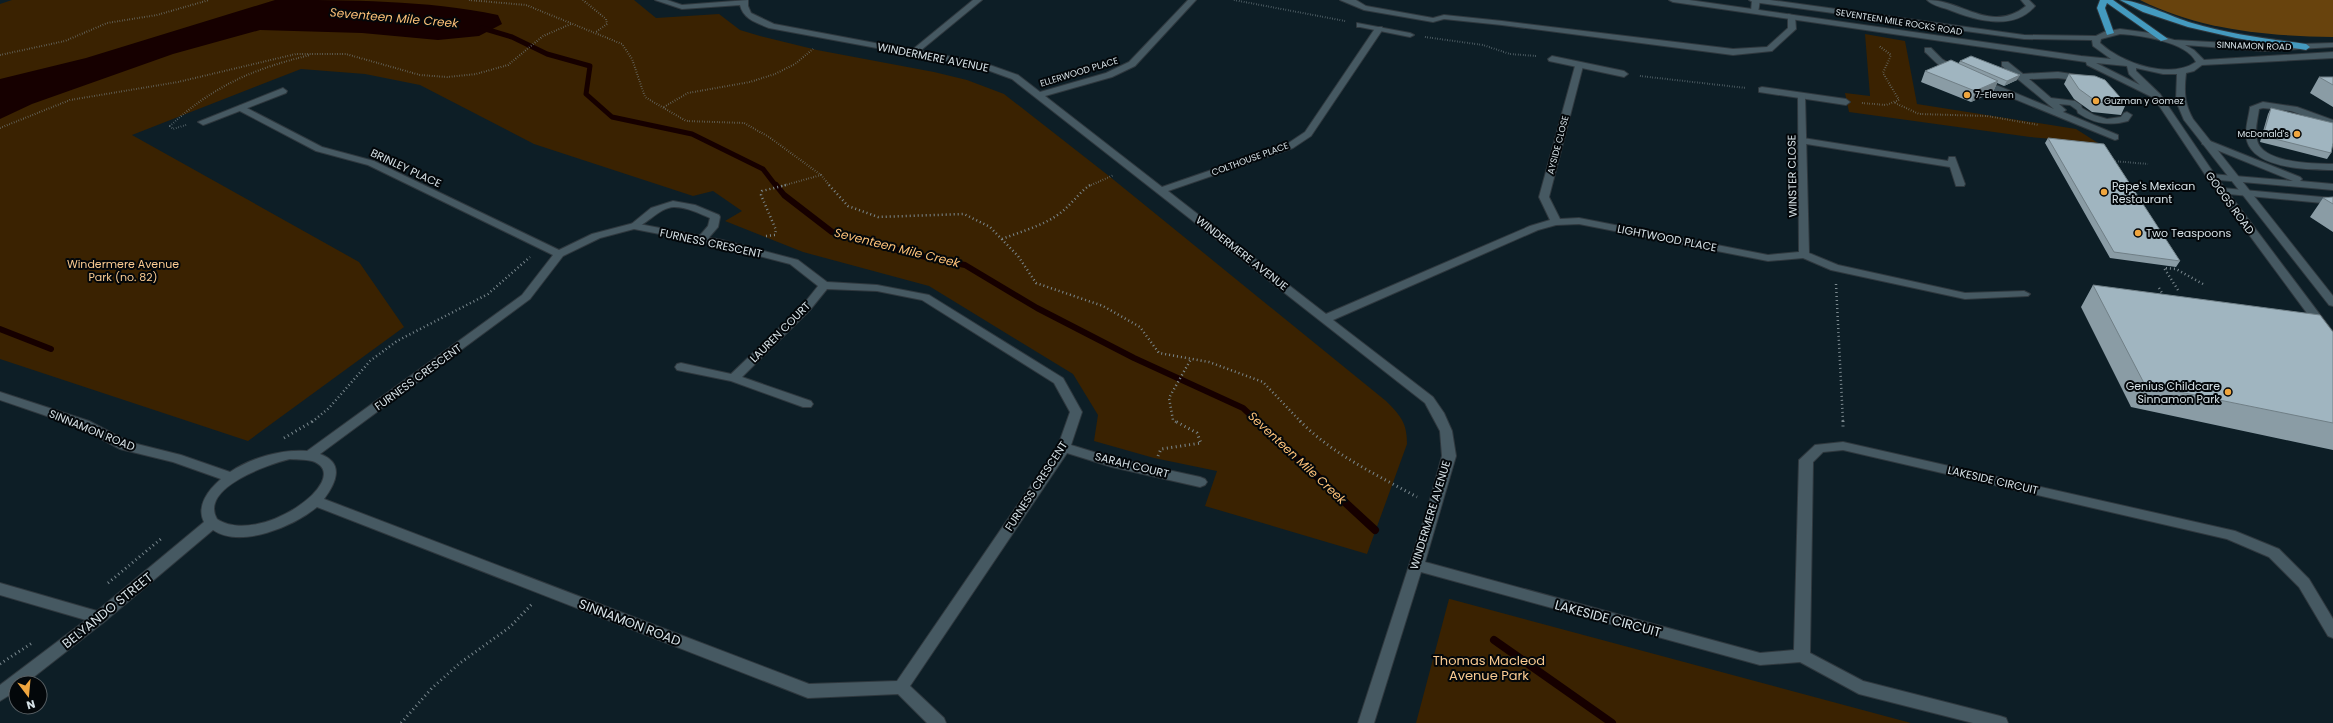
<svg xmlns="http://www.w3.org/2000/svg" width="2333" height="723" font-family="Poppins,sans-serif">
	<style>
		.green { fill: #3a2201 }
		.forest { fill: #68430d }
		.water { fill: #160000 }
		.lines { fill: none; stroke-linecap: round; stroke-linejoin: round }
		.stream-far2 { stroke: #160000; stroke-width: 5 }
		.stream-far1 { stroke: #160000; stroke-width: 6 }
		.stream { stroke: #160000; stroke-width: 8 }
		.service-casing { stroke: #2f383e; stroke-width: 2 }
		.minor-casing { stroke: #2f383e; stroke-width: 2 }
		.secondary-casing { stroke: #2f383e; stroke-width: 2 }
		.motorway-casing { stroke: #2f383e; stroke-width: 2 }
		.path-far2 { stroke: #7b898f; stroke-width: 2; stroke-dasharray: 0.5 2; stroke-linecap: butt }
		.path-far1 { stroke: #7b898f; stroke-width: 2.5; stroke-dasharray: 1 3; stroke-linecap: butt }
		.path { stroke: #7b898f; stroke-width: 3; stroke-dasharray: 1 3.5; stroke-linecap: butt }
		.service { fill: #465962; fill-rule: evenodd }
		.minor { fill: #465962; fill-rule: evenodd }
		.secondary { fill: #465962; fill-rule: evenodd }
		.motorway { fill: #449abf; fill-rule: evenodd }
		.wall { fill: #8a9ca5 }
		.shaded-wall { fill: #707f86 }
		.building { fill: #a0b5c0; stroke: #707f86 }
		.poi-dot { fill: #f0a63f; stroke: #03070a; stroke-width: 1.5 }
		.labels { text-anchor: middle; stroke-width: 4; stroke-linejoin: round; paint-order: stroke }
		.far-street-label { font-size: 9px; fill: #d6e1e6; stroke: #03070a }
		.far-poi-label { font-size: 9px; fill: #d6e1e6; stroke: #03070a; text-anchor: start }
		.street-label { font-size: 11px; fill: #d6e1e6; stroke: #03070a }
		.poi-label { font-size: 11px; fill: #d6e1e6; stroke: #03070a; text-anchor: start }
		.park-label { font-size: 11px; fill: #f9ca91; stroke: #03070a }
		.water-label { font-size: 12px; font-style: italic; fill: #fcc178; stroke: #03070a }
		.near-street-label { font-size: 13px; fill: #d6e1e6; stroke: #03070a }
		.near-park-label { font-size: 13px; fill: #f9ca91; stroke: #03070a }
	</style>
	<rect width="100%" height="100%" fill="#0d1e26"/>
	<path class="green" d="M12,0H634L656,18L719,14L740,30L760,36L817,50L934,72L967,80L1004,94L1109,176L1386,401C1401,416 1407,423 1407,444L1367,554L1205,506L1217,471L1154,458L1094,441L1098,415L1073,374L929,286L803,252L725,221L742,211L713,191L693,196L534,144L420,85L365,74L301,69L132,135L359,262L404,327L248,441L0,359V4Z
		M1865,34L1905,41L1917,104L2076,129L2098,143L2030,137L1849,112L1845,93L1870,96Z
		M1449,599H1450L1911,723H1416Z"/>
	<path class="forest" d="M2140,0H2333V37C2267,36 2200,30 2140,0Z"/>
	<path class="water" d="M275,0C350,0 425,0 498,15L502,24L479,36L438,40L362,33L260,30L173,54L32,104L0,119V79L86,58Z"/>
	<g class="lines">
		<path class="stream-far2" d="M482,28L512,37L547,54L590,66L586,94L612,117L692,134L763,169L776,186"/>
		<path class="stream-far1" d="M776,185L784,195L832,232L912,254L965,265L1037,308L1134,358L1243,408L1258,422
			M0,329L51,349"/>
		<path class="stream" d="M1257,421L1375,530
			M1494,640L1612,723"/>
		<g class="service-casing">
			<path id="service" d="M1340,0H1356L1366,6L1433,18L1444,15L1502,21L1733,49L1767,47L1788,28V14L1795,16L1796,29L1772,51L1733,55L1502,25L1444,19L1433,22L1364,10Z
				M1752,0H1760L1758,13L1751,11Z
				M1927,0C1963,0 1991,34 2026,6L2021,0H2029L2035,6C2013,32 1974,20 1947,9C1940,7 1932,5 1927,0Z
				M1357,23L1410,33L1414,35L1410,37L1360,27H1357Z
				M1925,48H1931L1942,59L1960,70V74C1948,77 1933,59 1925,52Z
				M1552,56L1624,71L1628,74L1624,77L1549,61L1548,59Z
				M2002,62H2008L2023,74L2058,72L2085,76L2086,78L2082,81L2058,78L2029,79L2051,98L2075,101L2081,105L2082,108L2094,115L2107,119L2121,117L2124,113L2127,112L2132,115L2128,121C2110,126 2094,124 2078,113L2077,110L2070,105L2059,104L2066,110L2063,112L2118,135V139L2115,140L1978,84V80H1984L2054,109L2002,66Z
				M1762,87L1846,99L1850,102L1846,105L1759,92V88Z
				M283,88L287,91L286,93L206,124L203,125L198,122Z
				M2263,102L2297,107L2333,120V126L2291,111L2263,108L2259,109C2258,118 2254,130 2257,140C2262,163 2314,164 2333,164V170C2310,170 2255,169 2247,141C2244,130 2249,117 2250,107Z
				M1803,138L1948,161L1949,157H1955L1965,184L1964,186H1956L1950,167L1800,143V139Z
				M2205,139L2300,177L2302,179L2300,181L2333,184V190L2208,179V175L2211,174L2293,181L2202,144V140Z
				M2222,188L2333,198V204L2218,193L2217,191Z
				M673,201L695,205L719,215L720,217L718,227L705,242H697L696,240L708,226L710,218C698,213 687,207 674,207C658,207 642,231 630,228L629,226L651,208Z"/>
		</g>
		<g class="minor-casing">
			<path id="minor" d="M655,0H667L682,5L748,0V6L751,13L774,24L912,50L973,0H982L920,51L984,63L1018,75L1040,92L1106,73L1129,62L1188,0H1196L1135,66L1112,77L1045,96L1162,187L1287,144L1305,132L1376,27H1382L1383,29L1311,136L1293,148L1168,191L1326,314L1530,226L1550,220L1539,197L1575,66L1579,63L1583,66L1549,197L1560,219L1579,218L1768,255L1799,252L1798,97L1802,94L1805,95L1809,253L1838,265L1965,293L2024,291L2030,294L2028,296L1965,299L1831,270L1803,258L1768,261L1579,224L1556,225L1538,230L1333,320L1433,397L1444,413L1452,431L1456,456L1425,562L1760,653L1794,650L1799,460L1815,445L1843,442L2235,531L2279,549L2309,579L2333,619V638L2328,636L2299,587L2269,557L2227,539L1843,450L1823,452L1813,462L1810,653L1863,681L2000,716L2006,718L2008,723H1973L1859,694L1800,662L1760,665L1421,572L1374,723H1358L1428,507L1442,456L1440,431L1425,403L1012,79L979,67L769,28C757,23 743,19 740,5L682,9Z
				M241,105L322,147L374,161L559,250L592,234L634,223L722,240L798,260L827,282L877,285L929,295L1063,378L1082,412L1071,445L1113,458L1200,477L1205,479L1207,482L1205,485L1200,487L1112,467L1067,453L910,686L944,718L946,723H927L898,694L808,698L317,507C294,526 241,549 213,530L104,622L26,683H16V691L0,701V685L86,620L0,595V583L97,611L204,522C196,506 208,490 221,479L173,462L120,449L79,427L0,400V392L89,421L129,442L181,455L230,472C251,458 281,449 307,451L522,295L553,255L368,165L316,151L238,110L236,108ZM634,229L721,246L790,264L818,286L802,306L731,374L681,363L677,364L675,367L677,370L731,381L803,407H811L813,404L811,401L742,377L810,310L827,289L877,291L922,300L1054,383L1070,412L1058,446L897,681L809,684L324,499C336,483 345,463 320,454L530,299L563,256L600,238ZM290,459C298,460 308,459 315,462C353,480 259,547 217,519C199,488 269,464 290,459Z"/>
		</g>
		<g class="secondary-casing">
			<path id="secondary" d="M1669,0H1689L2081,56L2111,59L2093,46L2092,40L2024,39L1753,2L1749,0H1770L2024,35L2096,36L2104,32L2120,29L2150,33L2174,40L2265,45L2333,43V47L2265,51L2185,45L2194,50L2204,60L2333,52V58L2202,65L2194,71L2186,73C2184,91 2184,103 2193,119L2333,296V306L2329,305L2184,120L2176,101L2177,74H2163L2136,68V71L2160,94L2215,175L2333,332V344L2329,343L2208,179L2154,98L2087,65L2086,62L1673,2ZM2120,34C2140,35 2187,42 2196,62C2169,80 2122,63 2100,43L2101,39ZM2096,63L2127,66L2129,74L2140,85Z"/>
		</g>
		<g class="motorway-casing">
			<path id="motorway" d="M2100,0H2113L2168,39L2161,41L2107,3L2105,8L2114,33L2107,35L2097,8Z
				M2120,0C2138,0 2172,17 2192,23C2229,34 2268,39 2306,44L2310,47L2306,50L2236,38L2188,27L2143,12Z"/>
		</g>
		<path class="path-far2" d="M469,0L526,5L622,44L632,59L645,97L686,121L744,123L769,137L821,175L830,186
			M583,0L606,19L607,24L596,32
			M1234,0L1345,21
			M1425,37L1483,45L1510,54L1536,56
			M0,55L65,41L107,23L157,15L209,0
			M1640,76L1746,88
			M1862,103L1886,105L1899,100L1883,73L1891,55L1879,46
			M1895,103L1919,114L1987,116L2039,125
			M664,107L688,93L750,82L775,74L795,64L813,49
			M186,125L173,129L170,126C213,86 253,69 310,55
			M0,128L70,100L178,82L296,54H346L420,75L447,77L476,74L508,65L543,36L571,24
			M2113,161L2148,164
			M782,186L821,175
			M1089,186L1114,175"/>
		<path class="path-far1" d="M829,185L848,206L878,217L964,214L990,227L1018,256L1036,283L1103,306L1140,327L1159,353L1209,362L1263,382L1301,422
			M766,236L775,235L776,230L761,195L762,191L786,185
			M1002,239C1022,231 1047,225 1064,210C1073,202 1080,192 1090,185
			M1836,284L1843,422
			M2159,288L2164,296
			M2178,290L2164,268L2176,269L2203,284
			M312,422L329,408L370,361L397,341L488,294L530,257
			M1176,422L1173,420L1169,398L1191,359"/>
		<path class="path" d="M1300,421C1332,454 1377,475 1417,497
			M1843,421V429
			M284,438L313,421
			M1158,456L1161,449L1201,443L1197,433L1175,421
			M108,583L162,538
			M0,664L32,643
			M401,723L432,688L460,663L510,627L532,604"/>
		<use href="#service" class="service"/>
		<use href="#minor" class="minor"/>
		<use href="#secondary" class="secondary"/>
		<use href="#motorway" class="motorway"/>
	</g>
	<path class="wall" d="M1960,61L2017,80L2004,86L1997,83L1993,92L1971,102L1921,82L1925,71L1958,64Z
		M2069,74L2126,104L2121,115L2092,112L2074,99L2064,84Z
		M2319,77H2333V107L2310,93Z
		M2271,108L2331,153L2327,159L2260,142L2268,114Z
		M2048,138L2180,261L2176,267L2110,258L2045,143Z
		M2333,197V232L2310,217L2323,198Z
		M2093,285L2333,332V450L2131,407L2081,307Z"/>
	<path class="shaded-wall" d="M2020,75L2017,80L2004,86L2007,81Z
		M1998,81L1993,92L1971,102L1975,91Z"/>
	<path class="building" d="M1971,56L2020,75L2007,81L1960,61Z
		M1951,60L1998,81L1975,91L1925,71Z
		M2069,74L2095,76L2105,80L2126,104L2097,102L2079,89Z
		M2319,77H2333V85Z
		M2271,108L2333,123V143L2331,153L2263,136Z
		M2048,138L2104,144L2180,261L2114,252Z
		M2333,197V204L2323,198Z
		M2093,285L2320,315L2333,332V423L2145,385Z"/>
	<g class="poi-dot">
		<circle cx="1967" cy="95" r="4"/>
		<circle cx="2096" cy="101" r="4"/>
		<circle cx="2297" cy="134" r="4"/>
		<circle cx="2104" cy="192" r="4"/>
		<circle cx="2138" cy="233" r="4"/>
		<circle cx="2228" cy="392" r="4"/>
	</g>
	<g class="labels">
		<g class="far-street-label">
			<text transform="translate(1899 22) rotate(9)" y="3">SEVENTEEN MILE ROCKS ROAD</text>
			<text transform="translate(2254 46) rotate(2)" y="3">SINNAMON ROAD</text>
			<text transform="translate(1079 72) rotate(-17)" y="3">ELLERWOOD PLACE</text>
			<text transform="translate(1558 145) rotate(-75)" y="3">AYSIDE CLOSE</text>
			<text transform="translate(1250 159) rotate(-20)" y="3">COLTHOUSE PLACE</text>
		</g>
		<g class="far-poi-label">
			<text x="1975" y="98">7-Eleven</text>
			<text x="2104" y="104">Guzman y Gomez</text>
			<text x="2289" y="137" text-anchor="end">McDonald's</text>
		</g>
		<g class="street-label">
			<text transform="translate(933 57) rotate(11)" y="4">WINDERMERE AVENUE</text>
			<text transform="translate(406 168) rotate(25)" y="4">BRINLEY PLACE</text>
			<text transform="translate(1792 176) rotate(-91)" y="4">WINSTER CLOSE</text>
			<text transform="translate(2230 203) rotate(54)" y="4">GOGGS ROAD</text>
			<text transform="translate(1667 238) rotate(11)" y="4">LIGHTWOOD PLACE</text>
			<text transform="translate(711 243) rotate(12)" y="4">FURNESS CRESCENT</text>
			<text transform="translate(1242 253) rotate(38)" y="4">WINDERMERE AVENUE</text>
			<text transform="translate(780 332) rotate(-45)" y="4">LAUREN COURT</text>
			<text transform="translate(418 377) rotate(-36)" y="4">FURNESS CRESCENT</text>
			<text transform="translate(92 430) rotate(22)" y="4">SINNAMON ROAD</text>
			<text transform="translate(1132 465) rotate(14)" y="4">SARAH COURT</text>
			<text transform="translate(1993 480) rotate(13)" y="4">LAKESIDE CIRCUIT</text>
			<text transform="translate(1036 486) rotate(-57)" y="4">FURNESS CRESCENT</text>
			<text transform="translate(1430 515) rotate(-73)" y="4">WINDERMERE AVENUE</text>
		</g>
		<g class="poi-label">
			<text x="2112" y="190">Pepe's Mexican<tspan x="2112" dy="13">Restaurant</tspan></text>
			<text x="2146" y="237">Two Teaspoons</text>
			<text x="2220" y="390" text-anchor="end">Genius Childcare<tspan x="2220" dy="13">Sinnamon Park</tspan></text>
		</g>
		<g class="park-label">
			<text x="123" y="268">Windermere Avenue<tspan x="123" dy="13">Park (no. 82)</tspan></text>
		</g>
		<g class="water-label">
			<text transform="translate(394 18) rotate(5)" y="4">Seventeen Mile Creek</text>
			<text transform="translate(897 248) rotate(14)" y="4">Seventeen Mile Creek</text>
			<text transform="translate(1297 458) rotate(43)" y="4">Seventeen Mile Creek</text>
		</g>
		<g class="near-street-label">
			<text transform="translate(107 610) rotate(-39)" y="5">BELYANDO STREET</text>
			<text transform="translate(1608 618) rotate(15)" y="5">LAKESIDE CIRCUIT</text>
			<text transform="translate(630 622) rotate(21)" y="5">SINNAMON ROAD</text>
		</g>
		<g class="near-park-label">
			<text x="1489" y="665">Thomas Macleod<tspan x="1489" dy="15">Avenue Park</tspan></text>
		</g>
	</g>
	<g transform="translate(28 695) rotate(164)"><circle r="19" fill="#03070a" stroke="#575e62"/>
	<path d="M0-3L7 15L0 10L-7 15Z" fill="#f0a63f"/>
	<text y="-6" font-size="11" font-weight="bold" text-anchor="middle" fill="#d6e1e6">N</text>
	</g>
</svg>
